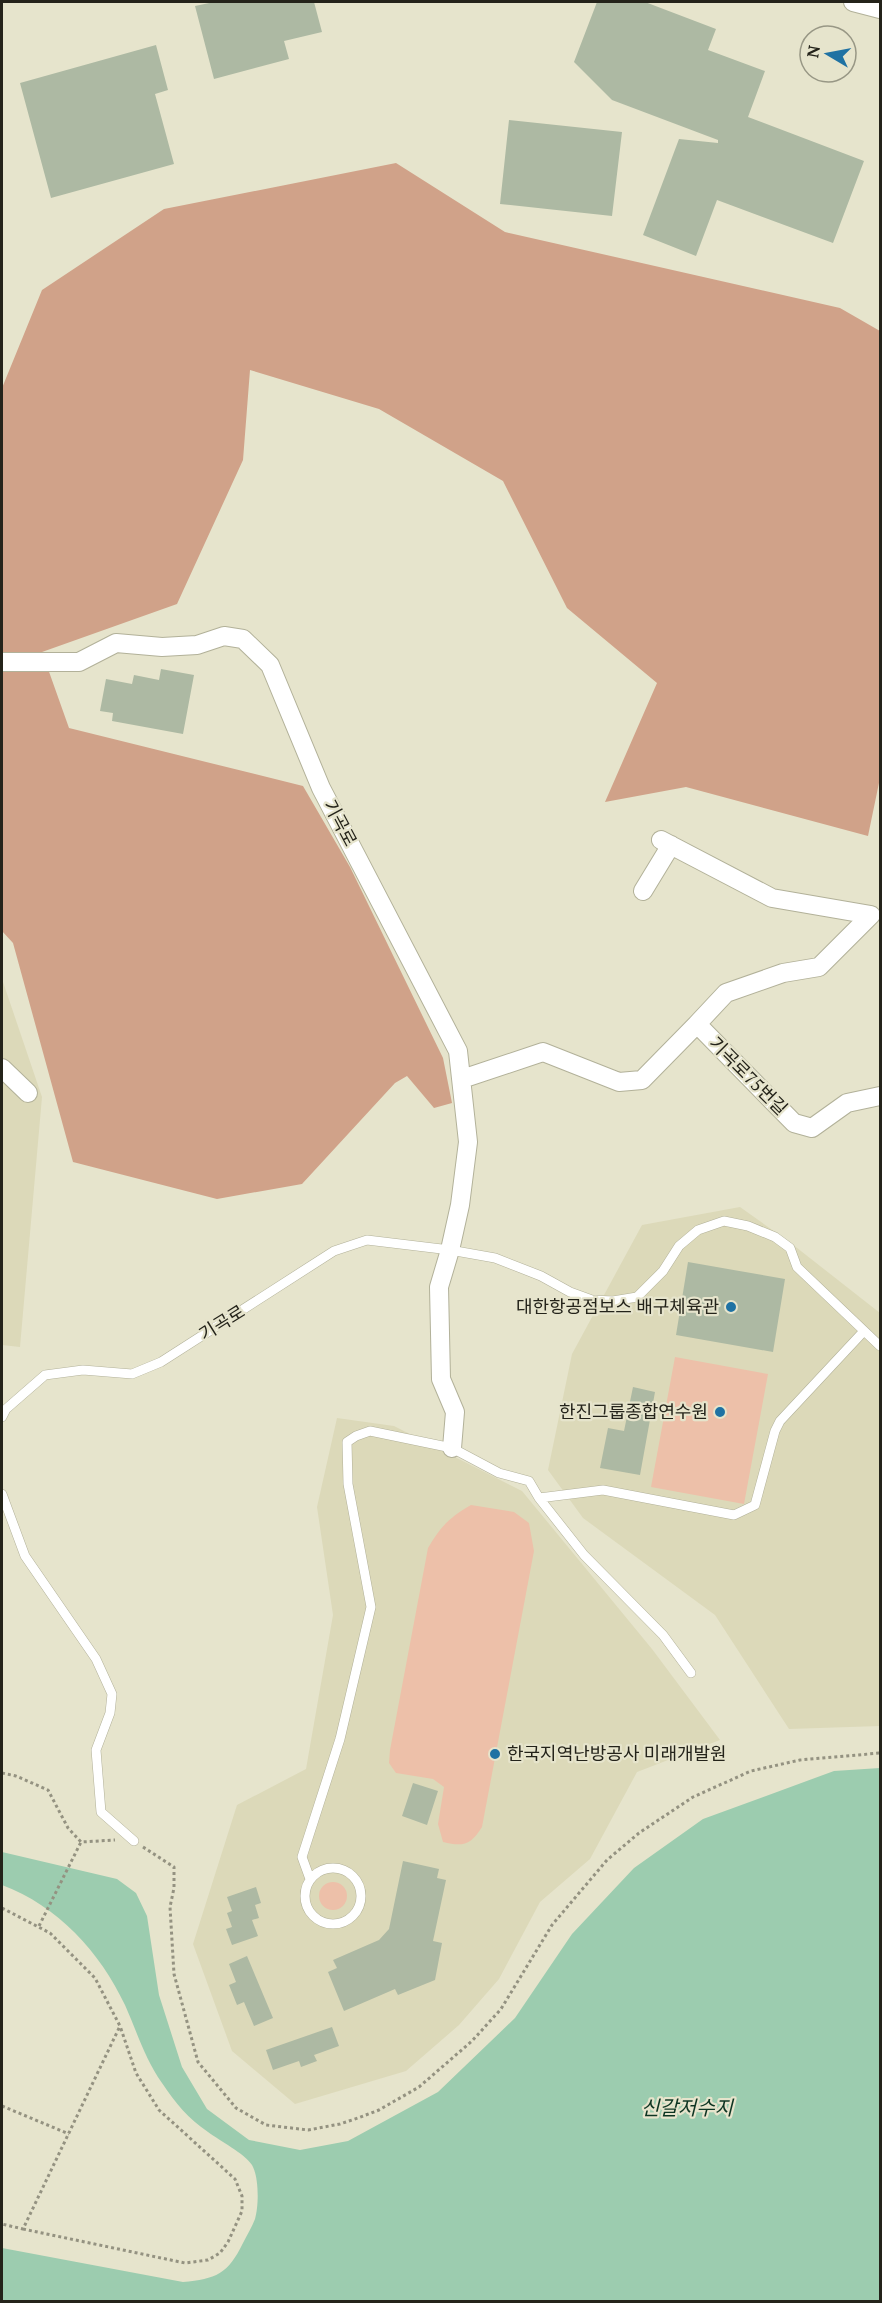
<svg xmlns="http://www.w3.org/2000/svg" width="882" height="2303" font-family="'PT Serif','Noto Sans KR',serif">
	<style>
		.built { fill: #dcd9b9 }
		.green { fill: #edc0a9 }
		.forest { fill: #d0a289 }
		.water { fill: #9cccaf }
		.building { fill: #adb9a3 }
		.lines { fill: none; stroke-linecap: round; stroke-linejoin: round }
		.lane-casing { stroke: #b2b199; stroke-width: 10 }
		.street-casing { stroke: #b2b199; stroke-width: 20 }
		.path { stroke: #949281; stroke-width: 3; stroke-dasharray: 3 3; stroke-linecap: butt }
		.lane { stroke: #fff; stroke-width: 9 }
		.street { stroke: #fff; stroke-width: 18 }
		.poi-dot { fill: #1f72a3; stroke: #e6e4cc; stroke-width: 2 }
		.labels { text-anchor: middle; stroke-width: 4.5; stroke-linejoin: round; paint-order: stroke }
		.street-label { font-size: 18px; fill: #24231a; stroke: #e6e4cc }
		.poi-label { font-size: 18px; fill: #24231a; stroke: #e6e4cc; text-anchor: end }
		.water-label { font-size: 20px; font-style: italic; fill: #0d3522; stroke: #e6e4cc }
	</style>
	<rect width="100%" height="100%" fill="#e6e4cc"/>
	<path class="built" d="M2,979L42,1097L20,1347L2,1345Z
		M740,1207L792,1244L880,1313V1726L789,1729L715,1615L583,1518L548,1470L572,1354L642,1225Z
		M337,1418L394,1426L522,1491L652,1649L720,1740L637,1772L590,1859L540,1902L499,1979L459,2025L406,2071L295,2104L232,2051L193,1944L237,1805L306,1769L333,1615L317,1507Z"/>
	<path class="green" d="M675,1357L768,1374L744,1504L651,1487Z
		M471,1505L514,1512L529,1523L534,1551L482,1827C471,1845 463,1847 443,1842L438,1824L444,1787L433,1779L396,1773L389,1763L390,1750L428,1548C440,1527 450,1517 471,1505Z
		M319 1896a14 14 0 1 1 28 0a14 14 0 1 1-28 0Z"/>
	<path class="forest" d="M396,163L505,232L840,308L880,331V778L868,836L686,787L605,802L657,683L567,608L503,481L379,409L250,370L243,460L177,604L42,652L69,728L303,786L350,867L443,1058L452,1103L434,1108L407,1076L395,1083L302,1184L217,1199L73,1162L13,943L2,931V388L42,290L164,209Z"/>
	<path class="water" d="M880,1768V2301H2V2248L183,2282C216,2279 228,2274 243,2243C247,2235 252,2227 255,2219C259,2205 259,2177 252,2165C244,2153 220,2141 208,2132C188,2118 176,2104 162,2083C145,2059 137,2032 125,2005C100,1952 58,1906 2,1885V1852L117,1879L136,1893L147,1916L159,1995L182,2067L207,2109L249,2140L300,2150L348,2141L438,2092L515,2018L572,1934L634,1868L703,1819L834,1771Z"/>
	<path class="building" d="M214,2H314L322,32L284,41L289,59L214,79L195,6Z
		M597,2H645L716,29L708,50L765,71L748,117L864,161L833,243L717,200L696,256L643,235L679,139L718,143V140L612,100L574,62Z
		M156,45L168,90L155,94L174,164L51,198L20,83Z
		M509,120L622,132L612,216L500,204Z
		M161,669L194,675L183,734L112,721L113,713L100,711L106,679L132,684L134,675L159,680Z
		M688,1262L785,1279L773,1352L676,1335Z
		M633,1387L655,1392L640,1475L600,1468L608,1428L624,1431Z
		M413,1783L438,1791L427,1825L402,1816Z
		M403,1861L439,1869L437,1878L446,1880L433,1941L442,1943L435,1980L398,1995L395,1989L344,2011L328,1972L337,1968L333,1960L379,1940L389,1929Z
		M256,1887L261,1903L255,1905L259,1918L252,1920L258,1936L232,1945L226,1929L232,1927L227,1913L232,1911L227,1897Z
		M247,1956L273,2018L254,2026L244,2002L237,2005L229,1985L236,1982L229,1964Z
		M332,2027L339,2046L314,2055L317,2061L301,2067L299,2061L273,2070L266,2050Z"/>
	<g class="lines">
		<g class="lane-casing">
			<path id="lane" d="M2,1417L6,1409L45,1375L83,1370L132,1374L161,1362L334,1251L367,1240L450,1250L495,1258L541,1276L570,1292L592,1300L613,1301L637,1297L663,1271L679,1246L698,1230L724,1221L748,1226L775,1237L790,1248L797,1267L880,1346
				M2,1494L25,1556L96,1659L112,1694L110,1713L96,1750L101,1812L134,1841
				M539,1498L584,1555L663,1635L691,1673
				M305 1896a28 28 0 1 1 56 0a28 28 0 1 1-56 0Z
				M310,1879L302,1857L340,1739L371,1607L348,1484L347,1442L356,1436L370,1431L452,1448L499,1473L529,1481L539,1498L603,1490L734,1515L755,1505L775,1431L780,1421L864,1331"/>
		</g>
		<g class="street-casing">
			<path id="street" d="M853,2L880,9
				M2,662H79L116,643L162,647L197,645L224,636L243,639L270,665L321,788L458,1051L468,1142L460,1205L450,1250L439,1287L441,1379L455,1412L452,1448
				M661,840L772,898L871,915L819,967L783,973L726,993L697,1024
				M643,891L671,845
				M2,1068L28,1093
				M462,1079L543,1052L619,1082L642,1080L697,1024L794,1123L812,1128L847,1103L880,1096"/>
		</g>
		<path class="path" d="M2,1773L16,1776L48,1790L68,1828L81,1842L115,1840
			M143,1847L174,1867V1888L170,1907L174,1974L198,2062L236,2108L266,2125L308,2130L340,2124L358,2118L379,2110L419,2087L472,2041L501,2009L552,1925L607,1860L639,1833L693,1797L751,1771L800,1760L880,1753
			M2,1908L50,1933L95,1978L120,2026L23,2229L2,2224
			M39,1926L81,1842
			M2,2106L69,2134
			M23,2229L185,2263L208,2260L220,2253L228,2242L242,2211V2196L235,2179L159,2110L136,2073L120,2026"/>
		<use href="#lane" class="lane"/>
		<use href="#street" class="street"/>
	</g>
	<g class="poi-dot">
		<circle cx="731" cy="1307" r="6"/>
		<circle cx="720" cy="1412" r="6"/>
		<circle cx="495" cy="1754" r="6"/>
	</g>
	<g class="labels">
		<g class="street-label">
			<text transform="translate(340 823) rotate(62)" y="6">기곡로</text>
			<text transform="translate(748 1076) rotate(45)" y="6">기곡로75번길</text>
			<text transform="translate(222 1323) rotate(-32)" y="6">기곡로</text>
		</g>
		<g class="poi-label">
			<text x="719" y="1313">대한항공점보스 배구체육관</text>
			<text x="708" y="1418">한진그룹종합연수원</text>
			<text x="507" y="1760" text-anchor="start">한국지역난방공사 미래개발원</text>
		</g>
		<g class="water-label">
			<text x="687" y="2115">신갈저수지</text>
		</g>
	</g>
	<rect width="882" height="2303" fill="none" stroke="#24231a" stroke-width="6"/>
	<g transform="translate(828 54) rotate(280)"><circle r="28" fill="#e6e4cc" stroke="#989785" stroke-width="1.5"/>
	<path d="M0-4.5L10 22L0 15L-10 22Z" fill="#1f72a3"/>
	<text y="-9" font-size="16" font-weight="bold" text-anchor="middle" fill="#24231a">N</text>
	</g>
</svg>
